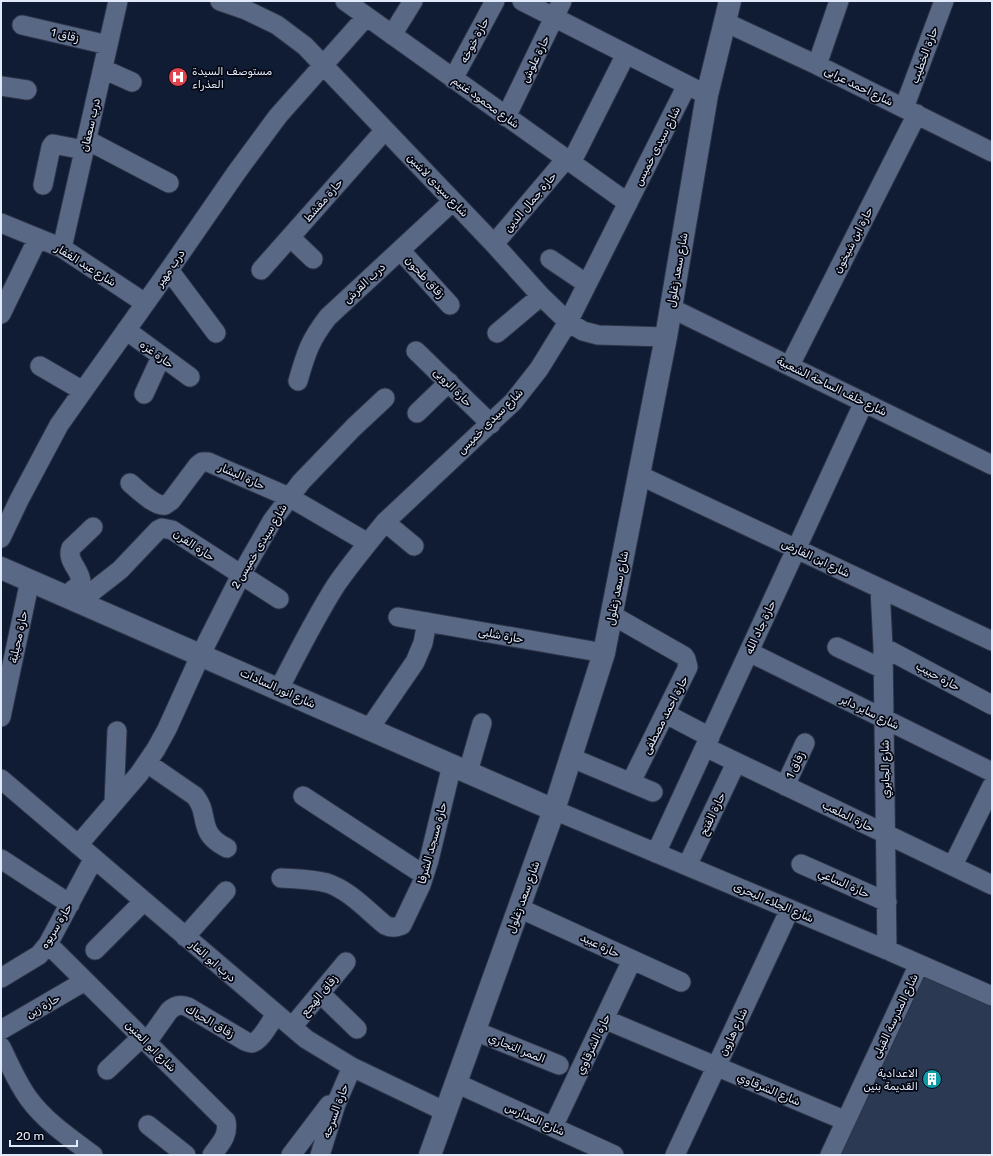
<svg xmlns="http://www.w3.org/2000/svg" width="993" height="1156" font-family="Rubik,'Noto Naskh Arabic',sans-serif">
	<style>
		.building { fill: #2b3953; stroke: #5f6e8c }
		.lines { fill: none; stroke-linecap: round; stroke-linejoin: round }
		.street-casing { stroke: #2e3448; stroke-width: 21 }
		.secondary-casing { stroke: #2e3448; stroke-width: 24 }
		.street { stroke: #596985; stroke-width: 19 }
		.secondary { stroke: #596985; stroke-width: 22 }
		.labels { text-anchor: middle; stroke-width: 3.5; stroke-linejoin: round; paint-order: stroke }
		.street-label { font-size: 11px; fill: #e1eafb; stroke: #040711 }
		.poi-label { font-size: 11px; fill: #e1eafb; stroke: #040711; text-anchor: start }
	</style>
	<rect width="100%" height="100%" fill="#101c34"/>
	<path class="building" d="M922,972L992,1003V1155H837Z"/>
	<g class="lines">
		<g class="street-casing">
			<path id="street" d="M220,1L246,10L277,25L305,46L494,244L541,296L568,322L583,331L598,335L666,337
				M345,1L628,203
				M522,1L699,91
				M725,22L817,65L992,152
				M22,25L108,45
				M392,35L413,1
				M817,65L839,1
				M103,69L132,82
				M453,79L495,1
				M1,86L27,90
				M904,108L944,1
				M506,117L562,1
				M87,140L169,183
				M571,163L626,54
				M43,185L51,147L53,144L84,150
				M1,223L62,248L145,303
				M290,237L313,259
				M494,244L566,159
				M62,248L118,1
				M400,250L450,305
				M550,259L587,284
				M169,270L216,333
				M261,270L385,130
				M671,308L992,465
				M1,314L38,238
				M126,330L190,377
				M497,333L541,296
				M416,351L491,424
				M790,365L917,114
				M40,366L83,391
				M298,381C306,353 310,340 328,317L453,201
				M144,394L161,357
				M417,413L449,382
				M639,475L992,641
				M130,483C137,489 157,508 165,505C167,504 169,502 171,501L198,465L202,462H208L289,497L368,543
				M385,522L414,546
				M1,538L19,500L59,425L83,391L169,270L236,173L278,116L366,17
				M880,589L883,647L887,950
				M65,596L78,586L81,582C81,570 66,561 71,548L93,527
				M79,602L120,570L158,530L162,528L172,530L279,599
				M612,615L684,656L686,659L688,667L631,782
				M398,617L604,653
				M837,647L883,669
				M883,647L992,705
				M749,652L992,772
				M279,689C297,654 315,618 336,585C351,563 369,542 385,522L513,402L539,369L568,322L687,85
				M666,714L710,737
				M1,717L30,580
				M369,729L415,662L423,643L427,622
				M705,747L992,885
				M572,758L653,792
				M147,763L195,796C205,809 202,816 207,829C210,838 219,844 227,848
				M468,772L482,723
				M1,779L306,1039L352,1067L446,1112
				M785,786L805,743
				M303,796L424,875
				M114,803L117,731
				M554,810L887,950L992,996
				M78,845L139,774L156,749L167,729L201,654L241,575L272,521L301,482L354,427L385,398
				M656,853L864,402
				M1,859L70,904
				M801,864L887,902
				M953,865L992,786
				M687,866L736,763
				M281,878C296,879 312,879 327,883C349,890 368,911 385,925C391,928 395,928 402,925L421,885L429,860L452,765
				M519,908L681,982
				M185,937L226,891
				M48,944L226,1121C229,1136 220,1144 212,1155
				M95,950L144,901
				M1,978L39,955L48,944L94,858
				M320,993L357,1029
				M604,1019L846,1121
				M292,1027L346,962
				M1,1030L85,981
				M475,1031L559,1065
				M147,1042L169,1011C175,1005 180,1004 188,1007L245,1041C245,1041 250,1043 251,1043C260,1043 271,1021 276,1014
				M1,1047C10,1065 17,1083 29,1099C46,1122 70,1138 93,1155
				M107,1070L142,1037
				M456,1083L614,1155
				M148,1125L186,1155
				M553,1127L632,960
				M291,1155L329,1105
				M320,1155L336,1104L352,1067
				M675,1155L790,909
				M830,1155L919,964"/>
		</g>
		<g class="secondary-casing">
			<path id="secondary" d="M1,568L554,810
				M430,1155L554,810L604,653L666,337L707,95L730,1"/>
		</g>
		<use href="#street" class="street"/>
		<use href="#secondary" class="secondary"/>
	</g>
	<defs>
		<g id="hospital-disc" transform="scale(1)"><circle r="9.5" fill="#e0444e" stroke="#040711"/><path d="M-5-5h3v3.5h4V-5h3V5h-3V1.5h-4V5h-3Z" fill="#fff"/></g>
		<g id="building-disc" transform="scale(1)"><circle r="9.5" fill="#0f9aa8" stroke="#040711"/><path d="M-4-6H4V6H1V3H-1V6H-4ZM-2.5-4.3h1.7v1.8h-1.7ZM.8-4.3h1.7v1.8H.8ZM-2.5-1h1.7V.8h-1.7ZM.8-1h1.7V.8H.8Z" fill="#fff"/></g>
	</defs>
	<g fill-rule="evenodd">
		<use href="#hospital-disc" x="178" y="77"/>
		<use href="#building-disc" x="932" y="1079"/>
	</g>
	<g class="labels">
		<g class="street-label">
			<text transform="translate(65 35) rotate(13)" y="4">زقاق 1</text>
			<text transform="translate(474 40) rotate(-62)" y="4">حارة خوخه</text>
			<text transform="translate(924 55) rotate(-70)" y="4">حارة الخطيب</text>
			<text transform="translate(535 59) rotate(-64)" y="4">حارة علوش</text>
			<text transform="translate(859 86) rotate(26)" y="4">شارع احمد عرابى</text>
			<text transform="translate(486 102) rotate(36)" y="4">شارع محمود غنيم</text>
			<text transform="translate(90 125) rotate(-77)" y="4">درب سعفان</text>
			<text transform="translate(657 146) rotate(-63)" y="4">شارع سيدى خميس</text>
			<text transform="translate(438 185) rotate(46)" y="4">شارع سيدى لاشين</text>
			<text transform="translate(323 200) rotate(-49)" y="4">حارة مقشط</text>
			<text transform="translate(530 202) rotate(-50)" y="4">حارة جمال الدين</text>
			<text transform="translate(853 240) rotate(-63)" y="4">حارة ابن شيخون</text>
			<text transform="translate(86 265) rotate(32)" y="4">شارع عبد الغفار</text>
			<text transform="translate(170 268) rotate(-55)" y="4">درب مهير</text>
			<text transform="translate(677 270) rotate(-80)" y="4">شارع سعد زغلول</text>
			<text transform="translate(425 277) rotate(47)" y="4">زقاق طحون</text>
			<text transform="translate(364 283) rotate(-43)" y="4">درب القرش</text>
			<text transform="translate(157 354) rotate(36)" y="4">حارة غزه</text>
			<text transform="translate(832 386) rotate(26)" y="4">شارع خلف الساحة الشعبية</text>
			<text transform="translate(453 387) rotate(45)" y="4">حارة الروبى</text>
			<text transform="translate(490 421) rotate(-45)" y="4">شارع سيدى خميس</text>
			<text transform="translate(242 476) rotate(24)" y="4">حارة البشار</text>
			<text transform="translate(194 545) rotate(33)" y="4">حارة الفرن</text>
			<text transform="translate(259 546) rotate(-59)" y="4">شارع سيدى خميس 2</text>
			<text transform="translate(816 558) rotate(25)" y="4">شارع ابن الفارض</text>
			<text transform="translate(617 588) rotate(-79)" y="4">شارع سعد زغلول</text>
			<text transform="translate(760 627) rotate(-65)" y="4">حارة جاد الله</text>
			<text transform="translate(501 635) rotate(10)" y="4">حارة شلبى</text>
			<text transform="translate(18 637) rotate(-78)" y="4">حارة محيلبة</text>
			<text transform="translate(938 676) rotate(28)" y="4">حارة حبيب</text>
			<text transform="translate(278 688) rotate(24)" y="4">شارع انور السادات</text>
			<text transform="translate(870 712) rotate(26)" y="4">شارع ساير داير</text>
			<text transform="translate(665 715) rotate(-63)" y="4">حارة احمد مصطفى</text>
			<text transform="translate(795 765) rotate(-64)" y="4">زقاق 1</text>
			<text transform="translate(885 769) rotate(-91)" y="4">شارع الجابري</text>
			<text transform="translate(712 814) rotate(-65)" y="4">حارة الفتح</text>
			<text transform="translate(848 816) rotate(26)" y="4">حارة الملعب</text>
			<text transform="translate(432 843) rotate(-75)" y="4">حارة مسجد الشرفا</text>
			<text transform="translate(844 883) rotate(24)" y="4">حارة الساعي</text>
			<text transform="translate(523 897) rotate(-70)" y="4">شارع سعد زغلول</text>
			<text transform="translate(774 902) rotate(23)" y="4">شارع الجلاء البحرى</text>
			<text transform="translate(56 926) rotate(-59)" y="4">حارة سريوه</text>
			<text transform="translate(600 945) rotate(25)" y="4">حارة عبيد</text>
			<text transform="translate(213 961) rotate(41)" y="4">درب ابو الغار</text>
			<text transform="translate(319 995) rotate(-50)" y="4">زقاق الهجع</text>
			<text transform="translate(43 1006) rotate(-30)" y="4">حارة زين</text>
			<text transform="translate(895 1016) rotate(-65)" y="4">شارع المدرسة القبلى</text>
			<text transform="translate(210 1021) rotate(30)" y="4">زقاق الحباك</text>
			<text transform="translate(733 1032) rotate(-65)" y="4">شارع هارون</text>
			<text transform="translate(593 1044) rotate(-65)" y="4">حارة الشرقاوي</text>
			<text transform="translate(151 1046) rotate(45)" y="4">شارع ابو العنين</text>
			<text transform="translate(517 1048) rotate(22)" y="4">الممر التجاري</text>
			<text transform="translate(769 1089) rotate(23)" y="4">شارع الشرقاوي</text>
			<text transform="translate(335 1111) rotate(-70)" y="4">حارة السرجه</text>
			<text transform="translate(535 1119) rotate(24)" y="4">شارع المدارس</text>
		</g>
		<g class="poi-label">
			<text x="192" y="75">مستوصف السيدة<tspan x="192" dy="13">العذراء</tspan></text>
			<text x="918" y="1077" text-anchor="end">الاعدادية<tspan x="918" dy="13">القديمة بنين</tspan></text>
		</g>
	</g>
	<rect width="993" height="1156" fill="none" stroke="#e1eafb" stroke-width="4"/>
	<path d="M10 1140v6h67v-6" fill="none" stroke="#e1eafb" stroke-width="2"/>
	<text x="16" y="1140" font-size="12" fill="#e1eafb" stroke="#040711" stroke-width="3" paint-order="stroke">20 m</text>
</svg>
